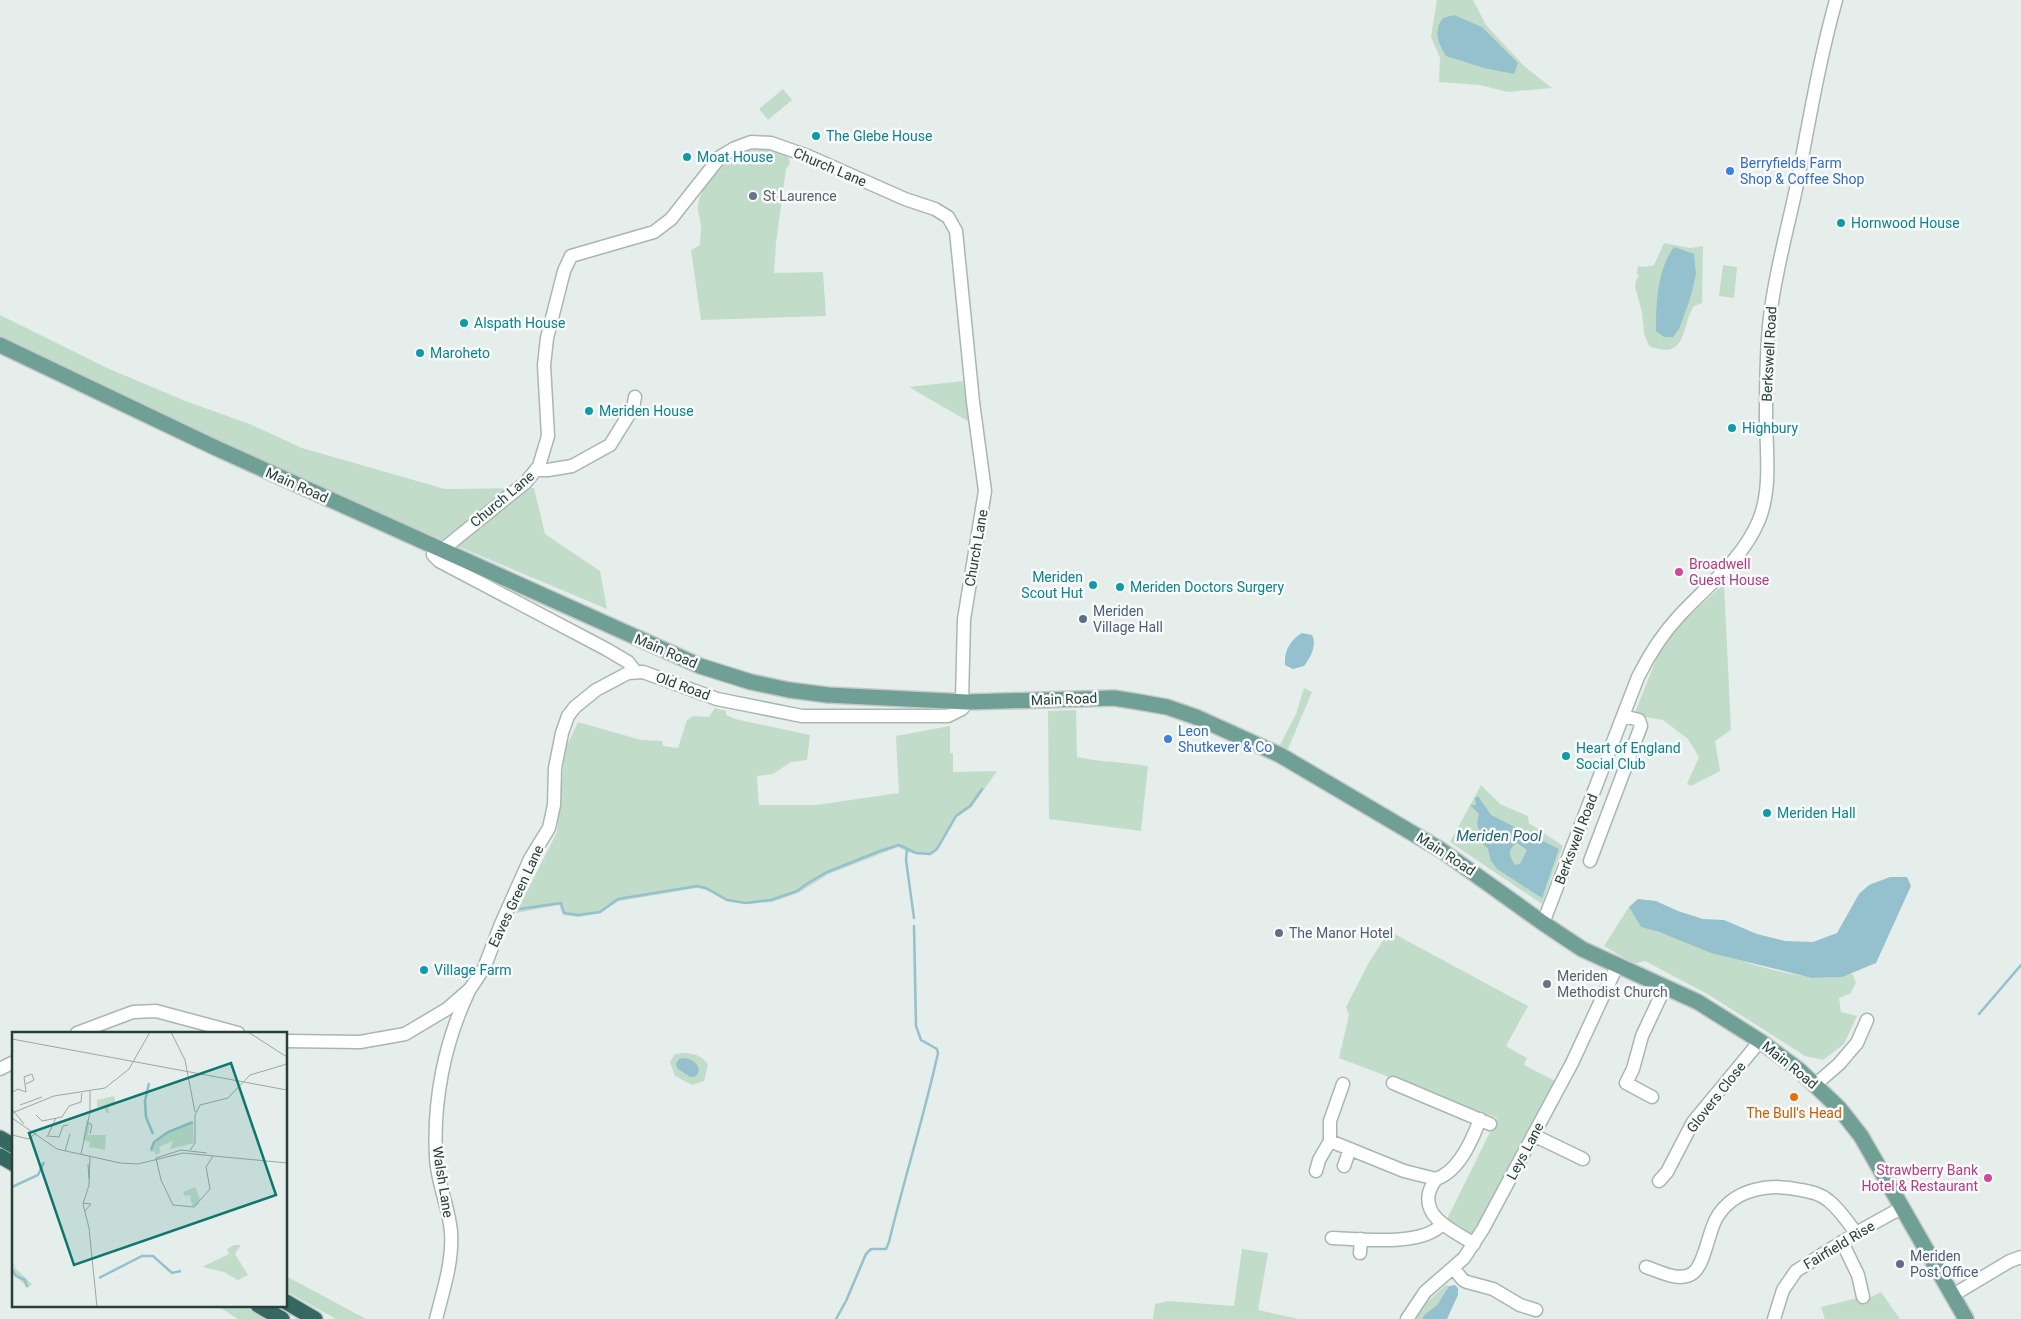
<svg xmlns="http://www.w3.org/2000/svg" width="2021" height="1319" font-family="Roboto,sans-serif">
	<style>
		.green { fill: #c2dcca }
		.water { fill: #94c1cd; fill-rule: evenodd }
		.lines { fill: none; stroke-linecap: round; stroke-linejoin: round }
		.stream { stroke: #94c1cd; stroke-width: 2.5 }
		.minor-casing { stroke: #a9b6b2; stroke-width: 15 }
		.major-casing { stroke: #c3c9c8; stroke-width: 18 }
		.highway-casing { stroke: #c3c9c8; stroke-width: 18 }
		.minor { stroke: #fff; stroke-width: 12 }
		.major { stroke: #6f9f95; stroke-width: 15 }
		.highway { stroke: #356860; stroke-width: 15 }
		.culture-dot { fill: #0f9aa8; stroke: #f7faf9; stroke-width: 2 }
		.shop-dot { fill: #3f7fe0; stroke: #f7faf9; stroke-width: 2 }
		.worship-dot { fill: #6b7280; stroke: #f7faf9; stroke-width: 2 }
		.hotel-dot { fill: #d1479c; stroke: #f7faf9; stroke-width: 2 }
		.service-dot { fill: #5c6f8a; stroke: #f7faf9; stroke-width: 2 }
		.food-dot { fill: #e8710a; stroke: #f7faf9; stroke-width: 2 }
		.labels { text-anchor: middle; stroke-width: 5; stroke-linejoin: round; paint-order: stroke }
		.culture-label { font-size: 14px; fill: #0d838f; stroke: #f7faf9; text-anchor: start }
		.shop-label { font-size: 14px; fill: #366cbe; stroke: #f7faf9; text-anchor: start }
		.street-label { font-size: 14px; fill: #273e39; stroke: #f7faf9 }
		.worship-label { font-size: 14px; fill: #5b616d; stroke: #f7faf9; text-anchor: start }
		.hotel-label { font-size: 14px; fill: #b23c85; stroke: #f7faf9; text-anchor: start }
		.service-label { font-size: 14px; fill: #4e5e75; stroke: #f7faf9; text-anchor: start }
		.food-label { font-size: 14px; fill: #c56008; stroke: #f7faf9 }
		.water-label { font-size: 15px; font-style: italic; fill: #266375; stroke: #f7faf9 }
		.inset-river { fill: none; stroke: #94c1cd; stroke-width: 2.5 }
		.inset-road { fill: none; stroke: #9aa8a4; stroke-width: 1 }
		.view { fill: #0f766e; fill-opacity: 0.15; stroke: #0f766e; stroke-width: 2.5 }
		.inset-edge { fill: none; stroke: #273e39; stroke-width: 2.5 }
	</style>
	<rect width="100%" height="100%" fill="#e6eeeb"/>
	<path class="green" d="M1437,0H1473L1486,25L1524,66L1552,88L1508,92L1479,85L1439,82L1440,58L1431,37Z
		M783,89L792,100L768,120L759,109Z
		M763,149L774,150L788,155L790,164L786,169L776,243L774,273L823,272L826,316L701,320L691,250L700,245C700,239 701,232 701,226C701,219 697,213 698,206C699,190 718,163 733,156C742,151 753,150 763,149Z
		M1664,243L1690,248L1703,246L1702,303L1694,306C1680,328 1688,361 1649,346L1644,333L1642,312L1635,287L1636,280L1639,276L1637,273L1638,266L1646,267L1654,265Z
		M1723,265L1737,267L1734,298L1719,296Z
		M0,315L107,368L183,400L252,425L302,448L445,489L534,488L545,534L600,571L607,609L362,506L254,458L0,338Z
		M963,381L971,423L909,387Z
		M1724,584L1731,730L1715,741L1720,771L1691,786L1687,784L1699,757L1688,739L1663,720L1634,715L1657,657L1682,622Z
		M1304,688L1312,692L1288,749L1280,745L1296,714Z
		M715,708L726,711V715L735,719L810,735L807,760L791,762L773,774L757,776L759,805H816L899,793L896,736L950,726V753H953V772L997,771L972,807L957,817L938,849L931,855L908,852L898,847L829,874L798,893L772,902L746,904L726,901L706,890L697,888L619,901L600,913L579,917L563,915L559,905L516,913L557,832L565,749L578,722L641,740L662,741L663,746L678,748L687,720L693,716L709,717Z
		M1076,710L1077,757C1101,762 1124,762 1148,766L1141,831L1049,819L1048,711Z
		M1481,785L1500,804L1528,816L1529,823L1563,846L1542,904L1450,842Z
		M1629,907L1641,927C1694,941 1803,993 1852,973L1856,983L1850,994L1839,998L1841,1012L1857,1016L1844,1044L1823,1060L1805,1056L1709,995L1645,961L1634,964L1604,946Z
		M1389,931L1528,1006L1506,1046L1527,1058L1524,1065L1557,1082L1475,1232L1468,1234L1445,1223L1497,1118L1339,1058L1349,1015L1346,1007L1368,964Z
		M681,1053C693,1053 702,1055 708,1065L704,1081L692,1085L675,1076L670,1062L674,1055Z
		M1242,1249L1268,1253L1258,1310L1299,1319H1153L1155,1304L1168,1301L1234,1306Z
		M286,1276L366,1319H336L286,1291Z
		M1446,1285L1449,1286L1437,1305L1425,1314L1422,1319H1415L1424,1305Z
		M1881,1292L1900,1319H1825L1821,1307L1866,1296L1869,1298Z
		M216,1305H245L268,1319H238Z"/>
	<path class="water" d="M1454,15L1482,27L1518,63L1514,74L1484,68L1446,56C1438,43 1433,31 1443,18Z
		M1674,247L1694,254L1696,274L1690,299L1679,329L1673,337H1664L1656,331C1656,304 1657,270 1674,247Z
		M1302,633L1312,635C1317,645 1311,657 1304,666L1293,669L1285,665C1284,651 1290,640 1302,633Z
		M1478,796L1491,815L1559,849L1542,898L1497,869L1491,861L1488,849L1482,843L1477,823L1479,814L1470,805H1476L1475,798ZM1517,843L1527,850L1520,864L1515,865C1509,856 1507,849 1517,843Z
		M1890,877H1907L1911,886L1876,963L1842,977L1812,978L1711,953L1659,932L1641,927L1629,907L1638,899L1656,901L1678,911L1703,919L1724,920L1757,934L1785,941L1813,942L1837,933L1859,894L1869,885Z
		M686,1058C695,1061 703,1067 696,1076L690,1077L677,1068L676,1064L679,1059Z
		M1455,1285L1458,1288V1295L1447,1319H1422L1425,1314L1437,1305L1449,1286Z"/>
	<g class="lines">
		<path class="stream" d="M907,849L906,860L914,918
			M519,909L561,903L564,913L578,915L600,912L618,899L697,886L706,888L727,900L746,903L771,900L797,891L808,883L827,872L880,851L899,845L916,853L930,854L937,849L956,816L970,806L982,789
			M1979,1014L2021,965
			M836,1319L846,1301L866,1254L871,1249H886L889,1242C904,1179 924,1117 938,1053L937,1049L921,1040L916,1026L914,926"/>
		<g class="minor-casing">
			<path id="minor" d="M536,470H548L572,466L610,445L633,408L635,397
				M434,546L433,555L439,561L606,649L628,662L635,671
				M442,550L526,482L539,466L548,436L544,365L547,338L564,271L571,256L654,232L671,219L720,157L735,148L751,142L771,143L808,156L905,199L935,209L948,217L956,231L973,402L985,491L964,619L962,701
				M1590,861L1641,726L1639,720L1623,716
				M1543,923L1638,677C1649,655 1663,633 1680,615C1708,585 1743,559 1759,520C1772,488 1766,449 1766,415C1766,383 1766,349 1770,317C1775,272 1788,228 1797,184C1809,122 1819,61 1836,0
				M77,1033L133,1012L156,1011L238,1033
				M286,1041L360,1042L405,1034L447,1009L470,989L484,968L501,924L530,859L549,828L554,805L555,768L562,733L568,716L575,707L596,690L628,673L643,672L717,699L802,716H948L962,709L967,702
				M0,1069L14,1062
				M1393,1083L1490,1124
				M1816,1084L1839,1064L1857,1043L1867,1020
				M1652,1097L1626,1083L1633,1069L1642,1036L1665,987
				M1533,1135L1583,1159
				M1330,1141L1404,1171L1436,1179
				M1344,1166L1350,1149
				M1316,1171L1319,1160L1330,1141V1121L1343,1084
				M1659,1181L1667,1172L1693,1122L1760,1041
				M1332,1238C1360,1239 1423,1247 1442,1224
				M1842,1242L1858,1275L1863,1297
				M1474,1244C1457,1232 1423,1220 1429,1193C1430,1189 1433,1183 1436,1179C1459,1171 1472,1141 1480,1119
				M1360,1253L1361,1239
				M1646,1267C1659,1271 1680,1283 1693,1273C1705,1264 1708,1232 1717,1217C1735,1188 1770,1183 1801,1190C1812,1192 1821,1194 1829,1201C1840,1210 1848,1222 1856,1233
				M1453,1268L1463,1280L1467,1282L1493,1289L1520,1305L1536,1310
				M1953,1295L2010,1261L2021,1257
				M436,1319C443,1291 453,1262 451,1232C449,1207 437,1183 436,1157C433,1102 444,1044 468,993
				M1407,1319L1425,1292L1464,1258L1483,1229L1572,1063L1617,966
				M1774,1319L1783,1290L1796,1271L1856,1233L1903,1207"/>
		</g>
		<g class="major-casing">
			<path id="major" d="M0,345L216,448L700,666L751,682L789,690L828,695L967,702L1114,698L1139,702L1167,707L1196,717L1280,755L1441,850L1543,923L1582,949L1698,1002L1760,1041L1799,1070L1839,1108L1861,1136L1966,1319"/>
		</g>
		<g class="highway-casing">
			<path id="highway" d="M0,1138L14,1146
				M0,1156L14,1164
				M286,1302L315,1319
				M258,1305L282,1319"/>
		</g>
		<use href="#minor" class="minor"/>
		<use href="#major" class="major"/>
		<use href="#highway" class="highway"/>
	</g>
	<g class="culture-dot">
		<circle cx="816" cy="136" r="5"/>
		<circle cx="687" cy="157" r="5"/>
		<circle cx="1841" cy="223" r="5"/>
		<circle cx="464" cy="323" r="5"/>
		<circle cx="420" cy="353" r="5"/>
		<circle cx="589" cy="411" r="5"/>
		<circle cx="1732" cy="428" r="5"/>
		<circle cx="1093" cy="585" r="5"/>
		<circle cx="1120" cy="587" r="5"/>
		<circle cx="1566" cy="756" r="5"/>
		<circle cx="1767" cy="813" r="5"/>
		<circle cx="424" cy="970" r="5"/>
	</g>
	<g class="shop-dot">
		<circle cx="1730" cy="171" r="5"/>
		<circle cx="1168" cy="739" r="5"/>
	</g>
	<g class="worship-dot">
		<circle cx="753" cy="196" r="5"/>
		<circle cx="1547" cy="984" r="5"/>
	</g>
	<g class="hotel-dot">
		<circle cx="1679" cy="572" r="5"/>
		<circle cx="1988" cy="1178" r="5"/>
	</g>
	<g class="service-dot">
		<circle cx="1083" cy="619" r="5"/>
		<circle cx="1279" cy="933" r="5"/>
		<circle cx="1900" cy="1264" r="5"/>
	</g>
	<circle class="food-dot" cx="1794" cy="1097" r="5"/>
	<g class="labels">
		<g class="culture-label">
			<text x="826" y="141">The Glebe House</text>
			<text x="697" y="162">Moat House</text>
			<text x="1851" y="228">Hornwood House</text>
			<text x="474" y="328">Alspath House</text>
			<text x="430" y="358">Maroheto</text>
			<text x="599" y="416">Meriden House</text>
			<text x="1742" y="433">Highbury</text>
			<text x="1083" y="582" text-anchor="end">Meriden<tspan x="1083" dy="16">Scout Hut</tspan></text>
			<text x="1130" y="592">Meriden Doctors Surgery</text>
			<text x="1576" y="753">Heart of England<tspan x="1576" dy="16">Social Club</tspan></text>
			<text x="1777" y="818">Meriden Hall</text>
			<text x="434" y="975">Village Farm</text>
		</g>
		<g class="shop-label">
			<text x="1740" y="168">Berryfields Farm<tspan x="1740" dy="16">Shop &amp; Coffee Shop</tspan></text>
			<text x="1178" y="736">Leon<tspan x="1178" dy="16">Shutkever &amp; Co</tspan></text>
		</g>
		<g class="street-label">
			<text transform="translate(830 167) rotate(23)" y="5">Church Lane</text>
			<text transform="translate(1769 354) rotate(-87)" y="5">Berkswell Road</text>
			<text transform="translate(297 485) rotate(24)" y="5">Main Road</text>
			<text transform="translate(502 499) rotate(-40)" y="5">Church Lane</text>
			<text transform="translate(976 548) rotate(-80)" y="5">Church Lane</text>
			<text transform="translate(666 651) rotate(23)" y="5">Main Road</text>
			<text transform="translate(683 686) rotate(20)" y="5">Old Road</text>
			<text transform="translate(1064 699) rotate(-2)" y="5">Main Road</text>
			<text transform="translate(1576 839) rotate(-69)" y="5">Berkswell Road</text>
			<text transform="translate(1446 854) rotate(33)" y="5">Main Road</text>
			<text transform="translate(516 896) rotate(-65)" y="5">Eaves Green Lane</text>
			<text transform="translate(1790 1065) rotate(39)" y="5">Main Road</text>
			<text transform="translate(1716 1097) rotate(-52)" y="5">Glovers Close</text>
			<text transform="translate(1525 1151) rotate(-62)" y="5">Leys Lane</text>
			<text transform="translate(443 1182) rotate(81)" y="5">Walsh Lane</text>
			<text transform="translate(1839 1245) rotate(-31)" y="5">Fairfield Rise</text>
		</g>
		<g class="worship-label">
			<text x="763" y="201">St Laurence</text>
			<text x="1557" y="981">Meriden<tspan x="1557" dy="16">Methodist Church</tspan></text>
		</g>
		<g class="hotel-label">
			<text x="1689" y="569">Broadwell<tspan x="1689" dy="16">Guest House</tspan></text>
			<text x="1978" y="1175" text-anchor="end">Strawberry Bank<tspan x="1978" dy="16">Hotel &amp; Restaurant</tspan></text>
		</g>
		<g class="service-label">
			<text x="1093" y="616">Meriden<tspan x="1093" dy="16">Village Hall</tspan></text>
			<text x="1289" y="938">The Manor Hotel</text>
			<text x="1910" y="1261">Meriden<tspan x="1910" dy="16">Post Office</tspan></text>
		</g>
		<g class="food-label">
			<text x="1794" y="1118">The Bull's Head</text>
		</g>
		<g class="water-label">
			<text x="1499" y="841">Meriden Pool</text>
		</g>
	</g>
	<g transform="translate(12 1032)">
		<rect width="275" height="275" fill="#e6eeeb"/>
		<path d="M102,64L104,72L96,75L97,81H94L93,75L85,76V68ZM181,89L182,111L158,117L161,109L147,115L149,120L144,123L142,119L138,120L142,110L156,99ZM74,91H78L76,103H94L93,118L77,115L78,110L71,108ZM183,155L188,167L186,173L180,174L178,163L173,164L171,160ZM222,213H229L223,222L236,243L226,248L212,240L190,235L217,222L215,217ZM0,226L4,237L20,252L16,256L4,244Z" fill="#c2dcca"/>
		<path class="inset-river" d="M137,51L133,69L134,85L141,102M139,118L142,110L156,100L181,90M0,155L26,143L32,130M0,237L4,244L13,248L15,255M87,246L130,224H141L160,241L169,239"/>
		<path class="inset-road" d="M159,0L173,28L183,80M236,0L275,25M0,7L275,58M1,60L6,57L14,60L12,45L20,42L22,48L14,52M8,73L30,65M0,77L12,92M0,81L42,64L93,56L117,37L138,0M24,83L30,89L50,85L57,74L69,70L70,61M0,86L45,117L108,131L126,132L171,121L275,131M74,89L80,93L78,102M0,103L17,107L24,101M36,104L47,105L51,94L56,93M35,105L44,86M178,118L183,111V83L188,73L216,66L238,43L275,32M53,119L58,102M69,122L78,80V59M78,124L77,153L71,172L77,196L85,275M144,126L149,148L161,173L182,175L198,157L194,135L201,124M144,126L169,118L195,121M76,132L77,147M71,171L79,172L73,179"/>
		<path class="view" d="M219,31L264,163L62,233L17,101Z"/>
		<rect width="275" height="275" class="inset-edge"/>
	</g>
</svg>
